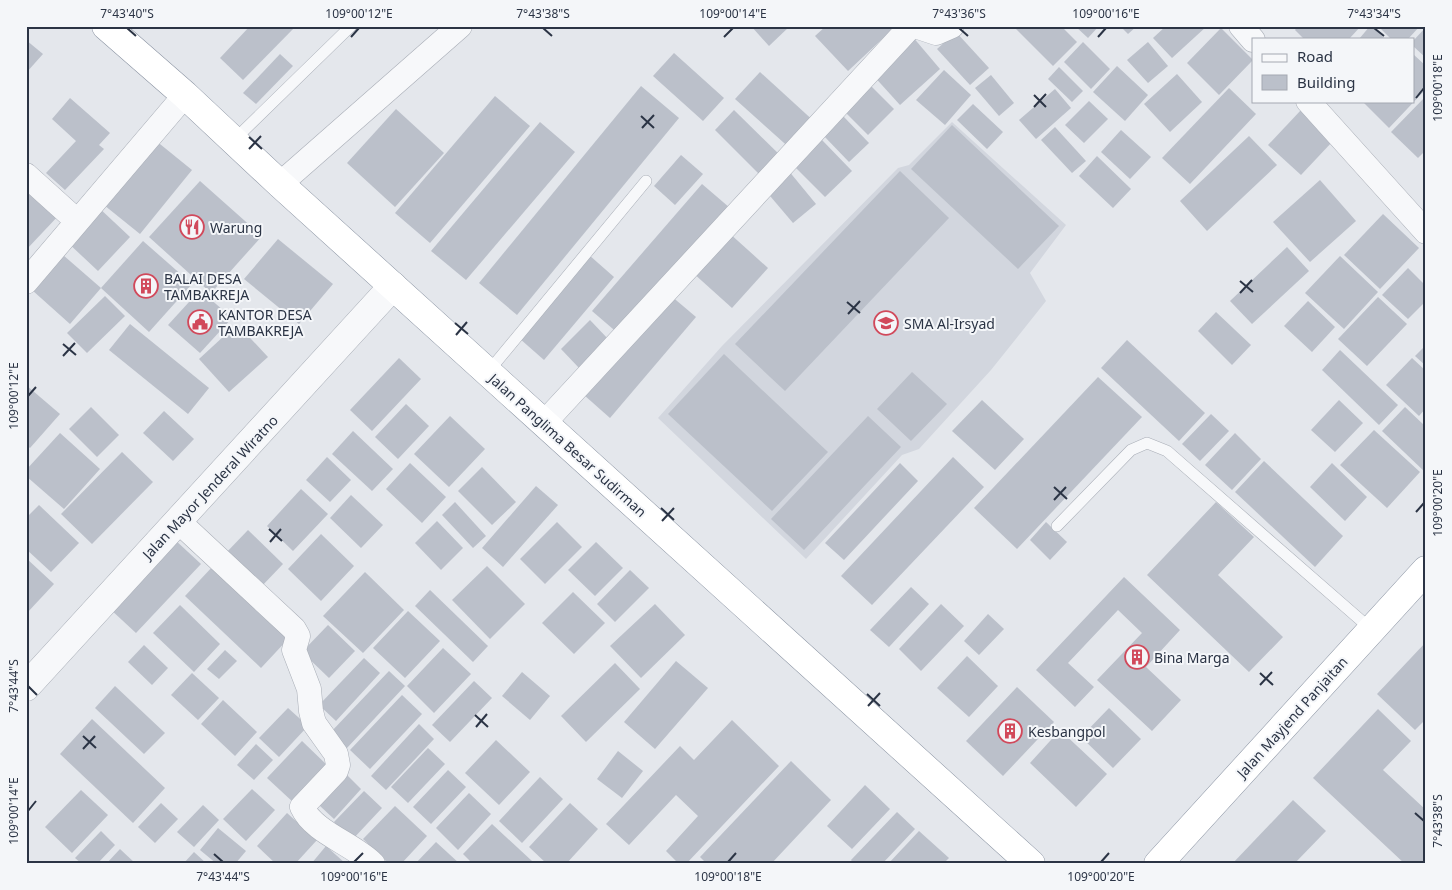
<svg xmlns="http://www.w3.org/2000/svg" width="1452" height="890" viewBox="0 0 1452 890" font-family="'Noto Sans',sans-serif">
<rect width="100%" height="100%" fill="#e4e7ec"/>
<polygon fill="#d2d6de" points="952,122 1066,225 1030,273 1046,301 991,370 919,449 902,455 806,559 658,418 722,346 898,168 909,165"/>
<g fill="#bbc0ca">
<polygon points="250,26 296,26 243,80 220,58"/>
<polygon points="751,26 790,26 769,46"/>
<polygon points="826,26 893,26 894,28 848,71 815,36"/>
<polygon points="1013,26 1061,26 1077,42 1053,66"/>
<polygon points="1075,26 1099,26 1088,38"/>
<polygon points="1120,26 1137,26 1128,34"/>
<polygon points="1166,26 1207,26 1172,58 1153,38"/>
<polygon points="1298,26 1361,26 1349,39 1304,39 1295,30"/>
<polygon points="1370,26 1372,26 1385,39 1359,39"/>
<polygon points="1378,26 1420,26 1408,39 1391,39"/>
<polygon points="1426,27 1426,58 1413,46 1413,41"/>
<polygon points="1221,28 1253,60 1219,95 1187,63"/>
<polygon points="956,32 989,68 970,85 937,49"/>
<polygon points="912,36 940,69 900,105 871,73"/>
<polygon points="26,40 43,54 26,73"/>
<polygon points="1083,42 1110,69 1091,89 1064,62"/>
<polygon points="1148,42 1168,66 1148,83 1127,60"/>
<polygon points="674,53 724,98 703,121 653,76"/>
<polygon points="280,54 293,66 256,104 243,93"/>
<polygon points="1413,54 1426,66 1426,89 1389,128 1362,101 1413,101"/>
<polygon points="1117,66 1148,95 1125,121 1093,92"/>
<polygon points="1059,67 1083,91 1072,102 1048,79"/>
<polygon points="944,70 971,95 945,125 916,100"/>
<polygon points="760,72 817,124 793,151 735,99"/>
<polygon points="1177,74 1202,102 1170,132 1144,104"/>
<polygon points="991,75 1014,103 999,116 975,88"/>
<polygon points="866,81 894,109 868,135 840,107"/>
<polygon points="641,86 679,118 517,315 479,283"/>
<polygon points="1229,88 1256,114 1190,184 1162,158"/>
<polygon points="1055,89 1071,108 1036,139 1019,120"/>
<polygon points="495,96 530,126 430,243 395,213"/>
<polygon points="1426,96 1426,150 1418,158 1391,132"/>
<polygon points="70,98 110,133 99,145 104,149 65,190 46,173 76,141 52,119"/>
<polygon points="1089,101 1108,119 1084,143 1065,125"/>
<polygon points="973,104 1003,132 987,149 957,120"/>
<polygon points="396,109 444,153 395,207 347,163"/>
<polygon points="734,110 785,160 765,180 715,130"/>
<polygon points="1301,110 1333,141 1301,175 1268,145"/>
<polygon points="843,116 869,143 849,162 823,135"/>
<polygon points="540,122 575,152 466,280 431,251"/>
<polygon points="952,125 1059,226 1018,269 911,169"/>
<polygon points="1055,127 1086,161 1072,173 1041,140"/>
<polygon points="1121,130 1151,157 1130,179 1101,152"/>
<polygon points="1249,136 1277,165 1207,231 1180,201"/>
<polygon points="821,139 852,171 825,197 794,166"/>
<polygon points="155,140 192,170 140,234 104,205"/>
<polygon points="681,155 703,174 675,205 654,186"/>
<polygon points="1097,156 1131,189 1113,208 1079,176"/>
<polygon points="788,170 816,204 793,223 765,190"/>
<polygon points="900,171 949,218 785,391 735,344"/>
<polygon points="1320,180 1356,221 1310,262 1273,222"/>
<polygon points="200,181 262,236 211,293 149,237"/>
<polygon points="26,182 60,214 26,250"/>
<polygon points="702,184 730,208 620,335 592,311"/>
<polygon points="97,206 130,237 98,271 65,240"/>
<polygon points="1383,214 1419,248 1380,289 1344,255"/>
<polygon points="728,232 768,268 732,308 692,272"/>
<polygon points="278,239 333,284 299,324 244,279"/>
<polygon points="143,241 192,284 149,332 101,288"/>
<polygon points="1287,247 1309,271 1252,324 1230,301"/>
<polygon points="63,255 101,288 70,324 32,290"/>
<polygon points="589,255 614,277 544,360 519,338"/>
<polygon points="1340,256 1378,292 1344,329 1305,293"/>
<polygon points="1408,268 1426,286 1426,301 1408,319 1382,295"/>
<polygon points="200,290 232,318 200,353 168,325"/>
<polygon points="670,295 696,317 610,418 584,395"/>
<polygon points="105,296 125,316 87,353 67,333"/>
<polygon points="1378,297 1407,324 1367,366 1338,339"/>
<polygon points="1308,301 1335,327 1312,352 1284,326"/>
<polygon points="1216,312 1251,345 1232,365 1198,331"/>
<polygon points="590,320 609,340 580,369 561,349"/>
<polygon points="130,324 209,388 188,414 109,350"/>
<polygon points="237,324 268,357 229,392 199,359"/>
<polygon points="1127,340 1205,413 1179,441 1101,368"/>
<polygon points="1426,345 1426,366 1415,356"/>
<polygon points="1340,350 1398,405 1379,425 1322,370"/>
<polygon points="724,354 828,452 772,511 668,414"/>
<polygon points="399,358 421,379 372,431 350,410"/>
<polygon points="1412,358 1426,371 1426,408 1419,416 1386,385"/>
<polygon points="912,372 947,404 911,441 877,409"/>
<polygon points="1098,377 1142,417 1017,549 974,508"/>
<polygon points="26,385 60,414 30,448 26,445"/>
<polygon points="982,400 1024,439 995,470 952,431"/>
<polygon points="1339,400 1363,423 1335,452 1311,430"/>
<polygon points="406,404 429,426 398,459 375,437"/>
<polygon points="91,407 119,435 97,457 69,429"/>
<polygon points="1405,407 1426,427 1426,473 1382,431"/>
<polygon points="164,411 194,439 173,461 143,433"/>
<polygon points="1211,414 1229,431 1200,461 1182,444"/>
<polygon points="450,416 485,449 449,487 414,454"/>
<polygon points="868,416 901,447 804,550 771,519"/>
<polygon points="1374,430 1420,472 1387,508 1340,465"/>
<polygon points="353,431 393,469 372,491 332,454"/>
<polygon points="60,433 100,469 64,509 26,476 26,470"/>
<polygon points="1235,433 1261,459 1232,490 1205,465"/>
<polygon points="122,452 153,482 92,544 61,514"/>
<polygon points="327,457 351,480 330,502 306,480"/>
<polygon points="953,457 984,487 872,605 841,576"/>
<polygon points="1264,461 1343,536 1315,567 1235,492"/>
<polygon points="410,463 446,497 422,523 386,489"/>
<polygon points="900,463 918,481 844,560 825,543"/>
<polygon points="1332,463 1367,497 1345,521 1310,487"/>
<polygon points="482,467 516,502 492,525 458,491"/>
<polygon points="536,486 558,505 503,567 482,548"/>
<polygon points="301,489 328,514 293,551 267,526"/>
<polygon points="351,495 383,525 361,548 330,518"/>
<polygon points="455,502 486,536 473,548 442,515"/>
<polygon points="1216,502 1254,537 1218,575 1283,637 1249,672 1147,575"/>
<polygon points="39,505 79,543 51,572 26,549 26,518"/>
<polygon points="437,521 463,548 441,570 415,543"/>
<polygon points="557,522 582,547 545,584 520,559"/>
<polygon points="1046,522 1067,542 1050,560 1030,540"/>
<polygon points="248,530 283,564 260,588 224,555"/>
<polygon points="321,534 354,566 321,601 288,569"/>
<polygon points="174,539 201,564 136,633 109,608"/>
<polygon points="596,542 623,568 595,596 568,570"/>
<polygon points="26,558 54,584 26,614"/>
<polygon points="214,565 290,637 261,668 185,596"/>
<polygon points="487,566 525,604 490,639 452,600"/>
<polygon points="630,570 649,588 615,622 597,604"/>
<polygon points="365,572 404,610 363,653 323,616"/>
<polygon points="1124,577 1180,630 1146,667 1181,700 1152,731 1097,680 1142,633 1118,610 1068,663 1094,687 1075,707 1036,670"/>
<polygon points="911,587 929,604 889,647 870,630"/>
<polygon points="430,590 488,646 473,662 415,606"/>
<polygon points="573,592 605,623 574,654 542,623"/>
<polygon points="655,604 685,635 641,678 610,646"/>
<polygon points="941,604 964,626 921,671 899,649"/>
<polygon points="180,605 220,644 194,672 153,633"/>
<polygon points="408,611 440,641 405,678 373,648"/>
<polygon points="988,614 1004,629 979,655 964,641"/>
<polygon points="328,625 355,651 329,678 302,652"/>
<polygon points="1426,642 1426,719 1415,730 1377,694"/>
<polygon points="144,645 168,668 152,685 128,662"/>
<polygon points="443,648 471,674 434,713 407,686"/>
<polygon points="225,650 237,661 219,679 207,669"/>
<polygon points="967,656 998,686 969,717 937,688"/>
<polygon points="364,658 380,673 336,721 319,705"/>
<polygon points="676,661 708,688 655,749 624,722"/>
<polygon points="615,663 640,689 586,742 561,716"/>
<polygon points="389,671 405,686 346,749 330,733"/>
<polygon points="522,672 550,696 530,720 502,696"/>
<polygon points="192,673 219,698 198,720 171,695"/>
<polygon points="474,681 492,698 450,742 432,725"/>
<polygon points="115,686 165,733 144,754 95,708"/>
<polygon points="1017,687 1054,722 1003,776 966,741"/>
<polygon points="402,695 422,714 370,769 350,750"/>
<polygon points="223,700 257,732 235,756 201,724"/>
<polygon points="288,708 308,726 279,757 259,738"/>
<polygon points="1109,708 1141,739 1113,768 1081,737"/>
<polygon points="1378,709 1411,741 1383,770 1426,810 1426,864 1405,864 1313,778"/>
<polygon points="92,719 165,788 133,823 60,754"/>
<polygon points="732,720 779,766 686,864 679,864 666,851 698,816 676,795 629,845 606,824 680,746 694,760"/>
<polygon points="419,724 434,739 386,790 371,776"/>
<polygon points="1060,730 1107,774 1076,807 1030,763"/>
<polygon points="496,740 530,772 499,805 465,773"/>
<polygon points="302,741 329,767 294,803 267,778"/>
<polygon points="256,744 273,760 254,780 237,765"/>
<polygon points="428,748 445,764 408,803 391,787"/>
<polygon points="618,751 643,771 622,798 597,779"/>
<polygon points="791,761 831,800 771,864 707,864 700,857"/>
<polygon points="448,770 466,787 431,824 413,807"/>
<polygon points="347,775 361,789 334,819 319,805"/>
<polygon points="540,777 563,799 522,843 499,821"/>
<polygon points="865,785 890,809 852,849 827,826"/>
<polygon points="252,789 275,810 246,841 223,819"/>
<polygon points="81,790 108,815 72,853 45,827"/>
<polygon points="364,791 382,808 352,840 334,822"/>
<polygon points="469,793 491,814 458,850 436,828"/>
<polygon points="1293,800 1326,831 1294,864 1232,864"/>
<polygon points="161,803 178,819 155,843 138,827"/>
<polygon points="570,803 598,829 566,864 547,864 529,847"/>
<polygon points="203,805 219,820 194,847 177,832"/>
<polygon points="395,806 427,836 401,864 389,864 363,839"/>
<polygon points="897,812 915,829 882,864 854,864 851,860"/>
<polygon points="287,813 317,840 295,864 276,864 257,846"/>
<polygon points="492,824 532,861 530,864 473,864 463,854"/>
<polygon points="218,828 246,851 235,864 217,864 200,850"/>
<polygon points="101,831 115,845 97,864 82,864 75,858"/>
<polygon points="919,831 949,858 943,864 888,864"/>
<polygon points="436,842 460,864 415,864"/>
<polygon points="326,846 346,864 311,864"/>
<polygon points="120,849 136,864 106,864"/>
<polygon points="194,852 207,864 183,864"/>
</g>
<g fill="none" stroke-linecap="round" stroke-linejoin="round">
<g stroke="#a9aeb7" stroke-width="12">
<g id="service">
<polyline points="233,141 351,26"/>
<polyline points="488,372 646,181"/>
<polyline points="1057,526 1131,450 1147,443 1167,451 1372,630"/>
</g>
</g>
<g stroke="#a9aeb7" stroke-width="25">
<g id="minor">
<polyline points="915,26 936,33 952,26"/>
<polyline points="1241,26 1253,40"/>
<polyline points="1308,101 1426,232"/>
<polyline points="26,175 77,221"/>
<polyline points="280,184 460,26"/>
<polyline points="26,282 185,95"/>
<polyline points="544,423 911,26"/>
<path d="M178,521L294,629L298,636L294,650L309,689L311,711L314,723L336,754L338,765L336,771L302,807C314,833 354,844 373,864"/>
</g>
</g>
<g stroke="#a9aeb7" stroke-width="29">
<polyline id="tertiary" points="26,687 393,286"/>
</g>
<g stroke="#8b94a3" stroke-width="29">
<g id="trunk">
<polyline points="106,26 185,95 280,184 1031,864"/>
<polyline points="1158,864 1426,570"/>
</g>
</g>
<use href="#service" stroke="#f7f8fa" stroke-width="11"/>
<use href="#minor" stroke="#f7f8fa" stroke-width="24"/>
<use href="#tertiary" stroke="#f7f8fa" stroke-width="28"/>
<use href="#trunk" stroke="#fff" stroke-width="28"/>
</g>
<path fill="none" stroke="#2b3445" stroke-width="2" d="M127,28L136,36M543,28L552,36M959,28L968,36M1374,28L1384,36M351,37L359,28M724,37L733,28M1098,37L1106,28M1034,95L1046,107M1416,98L1424,88M1034,107L1046,94M641,116L654,128M642,128L654,115M249,137L262,149M249,149L261,136M1240,281L1253,292M1240,293L1252,280M847,302L860,313M848,314L860,301M455,323L468,334M456,335L467,322M63,344L76,355M63,356L75,343M28,396L36,387M1054,487L1067,499M1054,500L1066,487M661,508L674,520M1416,512L1424,503M662,521L674,508M269,529L282,541M270,542L281,529M1260,673L1273,685M1260,685L1272,672M28,686L37,695M867,694L880,706M868,706L880,693M475,715L488,727M476,727L487,714M83,736L96,748M83,749L95,736M28,811L36,801M1415,813L1424,821M214,854L223,862M354,862L363,853M728,862L736,853M1101,862L1109,853"/>
<defs>
<g id="restaurant-ring" transform="scale(1.25)"><circle r="9.5" fill="#f4f6f9" stroke="#d1495b" stroke-width="1.5"/><path d="M-5-6h1v4h1v-4h1v4h1v-4h1v5L-1.5 .5V6h-2V.5L-5-1ZM5-6V6H3V1.5H1.5Q1.5-4 5-6Z" fill="#d1495b"/></g>
<g id="building-ring" transform="scale(1.25)"><circle r="9.5" fill="#f4f6f9" stroke="#d1495b" stroke-width="1.5"/><path d="M-4-6H4V6H1V3H-1V6H-4ZM-2.5-4.3h1.7v1.8h-1.7ZM.8-4.3h1.7v1.8H.8ZM-2.5-1h1.7V.8h-1.7ZM.8-1h1.7V.8H.8Z" fill="#d1495b"/></g>
<g id="civic-ring" transform="scale(1.25)"><circle r="9.5" fill="#f4f6f9" stroke="#d1495b" stroke-width="1.5"/><path d="M-.6-6.5H3V-4.5H.6V-3L4-1V1h2V6H-6V1h2V-1L-.6-3ZM-1.2 2.5V6h2.4V2.5Z" fill="#d1495b"/></g>
<g id="school-ring" transform="scale(1.25)"><circle r="9.5" fill="#f4f6f9" stroke="#d1495b" stroke-width="1.5"/><path d="M0-5L7-2L0 1L-7-2ZM-4 1L0 2.5L4 1V4Q0 6-4 4Z" fill="#d1495b"/></g>
</defs>
<g fill-rule="evenodd">
<use href="#restaurant-ring" x="192" y="227"/>
<use href="#building-ring" x="146" y="286"/>
<use href="#civic-ring" x="200" y="322"/>
<use href="#school-ring" x="886" y="323"/>
<use href="#building-ring" x="1137" y="657"/>
<use href="#building-ring" x="1010" y="731"/>
</g>
<g text-anchor="middle" dominant-baseline="central" stroke-width="4" stroke-linejoin="round" paint-order="stroke">
<g font-size="14" fill="#2b3445" stroke="#f4f6f9" text-anchor="start">
<text x="210" y="227">Warung</text>
<text x="164" y="278">BALAI DESA<tspan x="164" dy="16">TAMBAKREJA</tspan></text>
<text x="218" y="314">KANTOR DESA<tspan x="218" dy="16">TAMBAKREJA</tspan></text>
<text x="904" y="323">SMA Al-Irsyad</text>
<text x="1154" y="657">Bina Marga</text>
<text x="1028" y="731">Kesbangpol</text>
</g>
<g font-size="14" fill="#2b3445" stroke="#f4f6f9">
<text transform="translate(568 445) rotate(42)">Jalan Panglima Besar Sudirman</text>
<text transform="translate(210 487) rotate(-47)">Jalan Mayor Jenderal Wiratno</text>
<text transform="translate(1292 717) rotate(-48)">Jalan Mayjend Panjaitan</text>
</g>
</g>
<rect width="1452" height="890" fill="none" stroke="#f4f6f9" stroke-width="55"/>
<rect x="1252" y="38" width="162" height="65" fill="#f4f6f9" stroke="#a4a8b1"/>
<rect x="1262" y="54" width="25" height="8" fill="#f7f8fa" stroke="#a4a8b1"/>
<text x="1297" y="62" font-size="15" fill="#2b3445">Road</text>
<rect x="1262" y="75" width="25" height="15" fill="#bbc0ca" stroke="#a4a8b1"/>
<text x="1297" y="88" font-size="15" fill="#2b3445">Building</text>
<rect x="28" y="28" width="1396" height="834" fill="none" stroke="#2b3445" stroke-width="2"/>
<g font-size="12" text-anchor="middle" fill="#2b3445">
<text x="127" y="18">7°43'40"S</text>
<text x="359" y="18">109°00'12"E</text>
<text x="543" y="18">7°43'38"S</text>
<text x="733" y="18">109°00'14"E</text>
<text x="959" y="18">7°43'36"S</text>
<text x="1106" y="18">109°00'16"E</text>
<text x="1374" y="18">7°43'34"S</text>
<text transform="translate(1438 88) rotate(-90)" y="4">109°00'18"E</text>
<text transform="translate(14 396) rotate(-90)" y="4">109°00'12"E</text>
<text transform="translate(1438 503) rotate(-90)" y="4">109°00'20"E</text>
<text transform="translate(14 686) rotate(-90)" y="4">7°43'44"S</text>
<text transform="translate(14 811) rotate(-90)" y="4">109°00'14"E</text>
<text transform="translate(1438 821) rotate(-90)" y="4">7°43'38"S</text>
<text x="223" y="881">7°43'44"S</text>
<text x="354" y="881">109°00'16"E</text>
<text x="728" y="881">109°00'18"E</text>
<text x="1101" y="881">109°00'20"E</text>
</g>
</svg>
